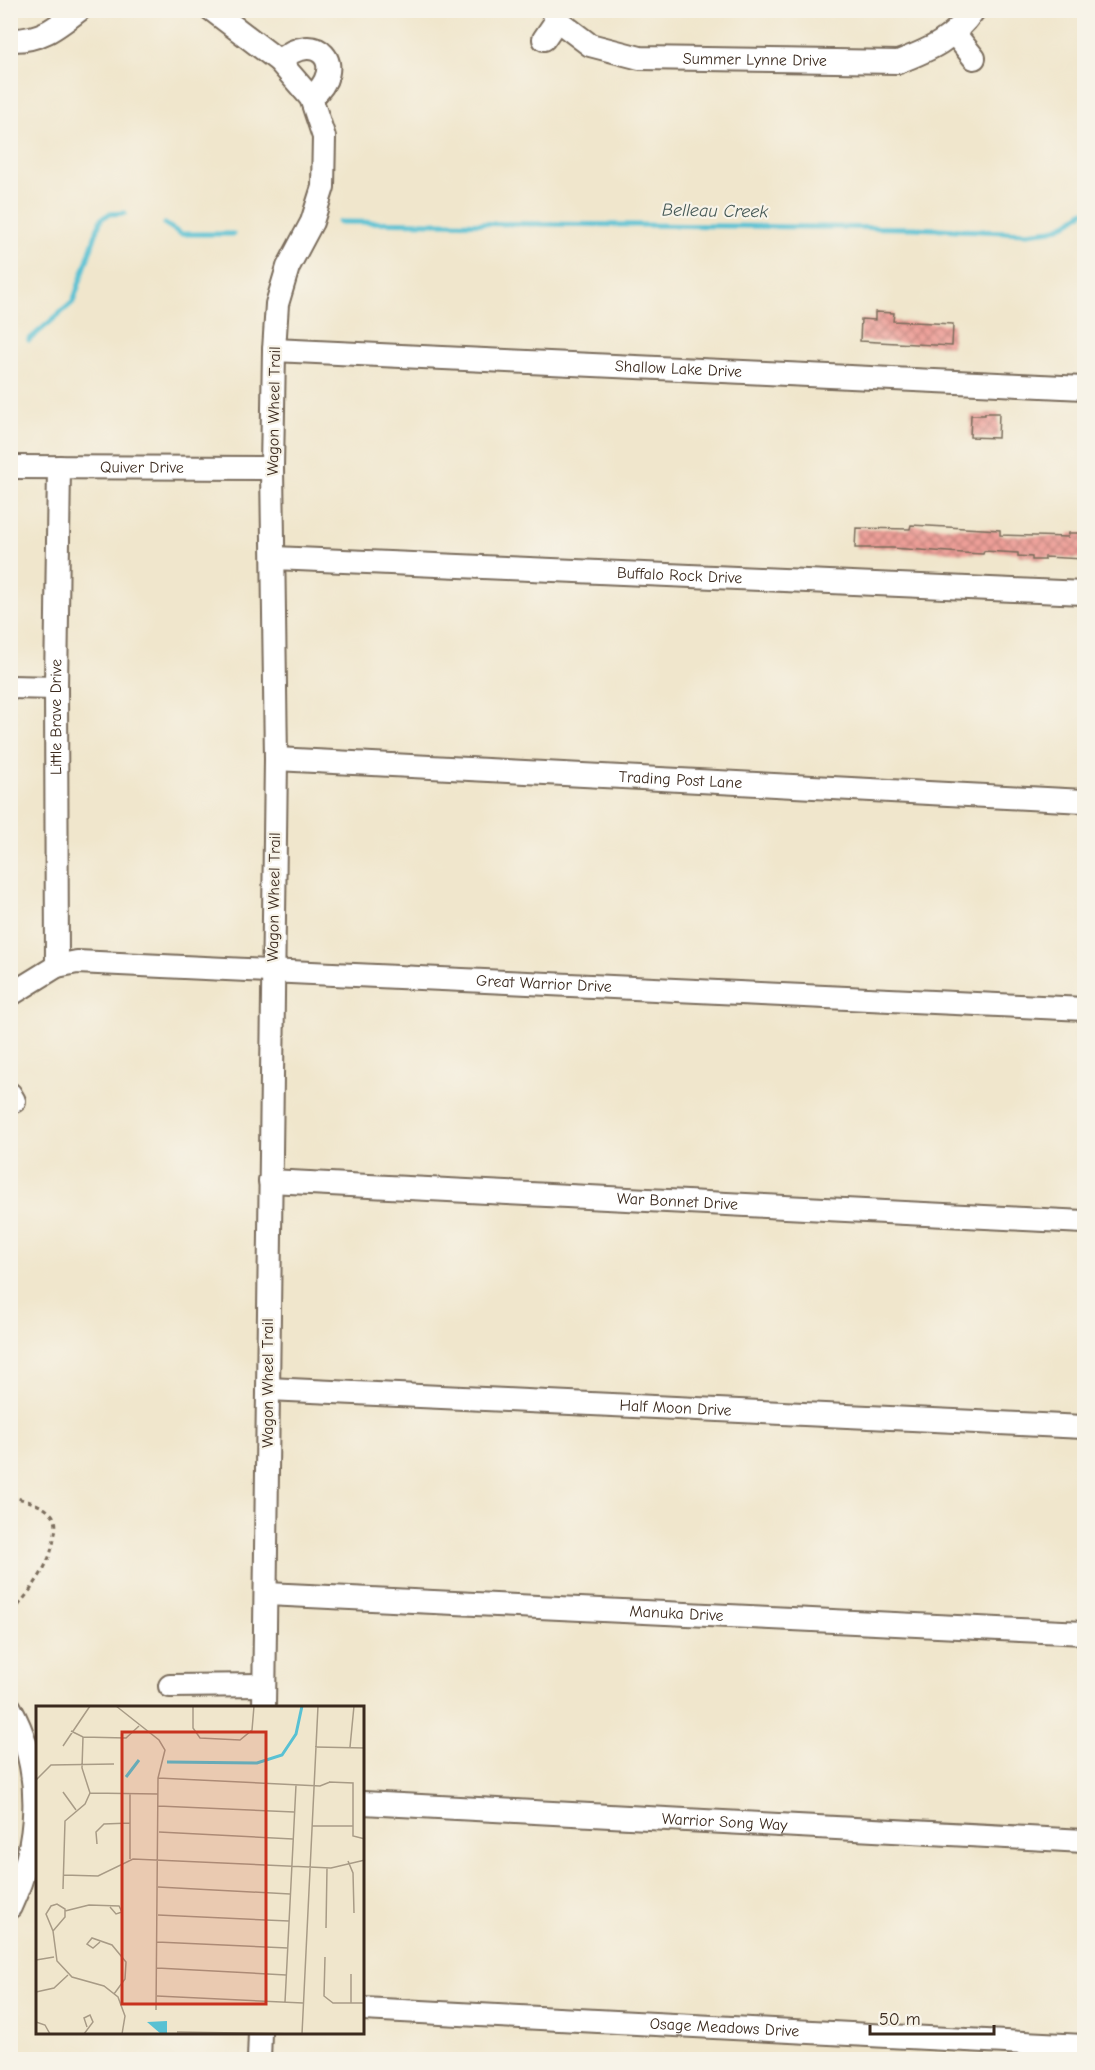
<svg xmlns="http://www.w3.org/2000/svg" width="1095" height="2070" viewBox="0 0 1095 2070" font-family="'Comic Neue',sans-serif">
<defs>
<pattern id="building-cross-hatch" width="8" height="8" patternUnits="userSpaceOnUse" patternTransform="scale(1.5)"><rect width="8" height="8" fill="#ed9f98"/><path d="M0 0l8 8M0 8l8-8" fill="none" stroke="#c1827b"/></pattern>
</defs>
<rect width="100%" height="100%" fill="#f7f3e8"/>
<filter id="ink" filterUnits="userSpaceOnUse"><feTurbulence type="fractalNoise" baseFrequency=".0167" numOctaves="2"/><feDisplacementMap in="SourceGraphic" scale="12" xChannelSelector="R" yChannelSelector="G"/><feConvolveMatrix kernelMatrix="1 2 1 2 8 2 1 2 1" color-interpolation-filters="sRGB"/></filter>
<filter id="wash" filterUnits="userSpaceOnUse"><feTurbulence type="fractalNoise" baseFrequency=".008" numOctaves="4" result="noise"/><feDisplacementMap in="SourceGraphic" scale="24" xChannelSelector="R" yChannelSelector="G"/><feGaussianBlur stdDeviation="1.35" result="paint"/><feColorMatrix in="noise" values="0 0 0 0 0 0 0 0 0 0 0 0 0 0 0 0 0 1.4 0 .05"/><feComposite in="paint" operator="in"/></filter>
<g filter="url(#wash)">
<rect width="100%" height="100%" fill="#f0e6cc"/>
<g fill="none" stroke-linecap="round" stroke-linejoin="round">
<g stroke="#58c1d3" stroke-width="5">
<polyline points="339,222 914,228 1027,233 1052,230 1068,223 1084,211"/>
<polyline points="165,224 181,234 233,234"/>
<polyline points="29,340 73,302 101,219 109,214 125,213"/>
</g>
</g>
<g id="blocks">
<g fill="url(#building-cross-hatch)">
<polygon points="875,312 894,313 893,321 953,324 952,346 860,341 861,319 875,320"/>
<polygon points="985,413 999,413 998,438 970,437 971,415 985,415"/>
<polygon points="911,525 1000,530 1000,535 1068,537 1069,533 1084,533 1084,559 1045,557 1045,560 1032,560 1032,557 1018,556 1018,553 984,551 983,554 963,553 892,548 855,548 856,528 910,529"/>
</g>
</g>
</g>
<g filter="url(#ink)">
<use href="#blocks" fill-opacity="0" stroke="#7a6c5b" stroke-width="1.5"/>
<g fill="none" stroke-linecap="round" stroke-linejoin="round">
<g stroke="#7a6c5b" stroke-width="26">
<g id="minor">
<polyline points="212,10 279,61 311,98 324,137 323,187 312,222 288,267 277,304 274,350 272,468 276,759 264,1707"/>
<path id="s1" d="M552,10L557,20L590,45L640,58L898,62C932,49 952,40 974,10"/>
<polyline points="954,33 974,58"/>
<polyline points="544,39 557,20"/>
<path d="M10,40C40,41 56,28 79,10"/>
<path d="M279,61C316,28 350,65 311,98"/>
<path id="s2" d="M274,350L1084,388"/>
<path id="s3" d="M10,467L272,468"/>
<path id="s4" d="M274,558L1084,593"/>
<polyline points="10,687 56,688"/>
<path id="s5" d="M276,759L1084,801"/>
<path id="s6" d="M57,966L56,688L59,467"/>
<path id="s7" d="M10,995L57,966L77,962L1084,1009"/>
<polyline points="10,1094 14,1101"/>
<path id="s8" d="M270,1181L1084,1222"/>
<path id="s9" d="M268,1389L1084,1427"/>
<path id="s10" d="M267,1594L1084,1633"/>
<polyline points="170,1686 264,1685"/>
<path d="M10,1708C45,1771 40,1843 10,1907"/>
<path id="s11" d="M363,1803L1084,1841"/>
<path id="s12" d="M363,2009L1084,2046"/>
<polyline points="259,2060 260,2032"/>
</g>
</g>
<path stroke="#7a6c5b" stroke-width="3" stroke-dasharray="4.5 4.5" stroke-linecap="butt" d="M10,1496C24,1500 49,1505 55,1520C57,1526 55,1533 54,1539C49,1569 29,1592 10,1616"/>
<use href="#minor" stroke="#fff" stroke-width="22"/>
</g>
</g>
<g text-anchor="middle" dominant-baseline="central" stroke-width="4.5" stroke-linejoin="round" paint-order="stroke">
<g font-size="16" fill="#3b2a1e" stroke="#f7f3e8">
<text stroke="none"><textPath href="#s1" startOffset="219">Summer Lynne Drive</textPath></text>
<text stroke="none"><textPath href="#s2" startOffset="405">Shallow Lake Drive</textPath></text>
<text transform="translate(274 411) rotate(-89)">Wagon Wheel Trail</text>
<text stroke="none"><textPath href="#s3" startOffset="132">Quiver Drive</textPath></text>
<text stroke="none"><textPath href="#s4" startOffset="406">Buffalo Rock Drive</textPath></text>
<text stroke="none"><textPath href="#s6" startOffset="249">Little Brave Drive</textPath></text>
<text stroke="none"><textPath href="#s5" startOffset="405">Trading Post Lane</textPath></text>
<text transform="translate(274 897) rotate(-89)">Wagon Wheel Trail</text>
<text stroke="none"><textPath href="#s7" startOffset="543">Great Warrior Drive</textPath></text>
<text stroke="none"><textPath href="#s8" startOffset="408">War Bonnet Drive</textPath></text>
<text transform="translate(268 1383) rotate(-90)">Wagon Wheel Trail</text>
<text stroke="none"><textPath href="#s9" startOffset="408">Half Moon Drive</textPath></text>
<text stroke="none"><textPath href="#s10" startOffset="410">Manuka Drive</textPath></text>
<text stroke="none"><textPath href="#s11" startOffset="362">Warrior Song Way</textPath></text>
<text stroke="none"><textPath href="#s12" startOffset="362">Osage Meadows Drive</textPath></text>
</g>
<g font-size="18" font-style="italic" fill="#445754" stroke="#f7f3e8">
<text transform="translate(715 211) rotate(1)">Belleau Creek</text>
</g>
</g>
<g transform="translate(36 1706)">
<rect width="328" height="328" fill="#f0e6cc"/>
<path d="M131,315V328H125L111,316Z" fill="#58c1d3"/>
<path fill="none" stroke="#58c1d3" stroke-width="3" d="M131,56L221,57L246,49L260,28L266,0M90,71L103,54"/>
<path fill="none" stroke="#a89b86" stroke-width="1.5" d="M80,0L123,34L129,44L122,72L120,304M157,0V22L164,32L204,34L216,24L218,0M35,25L47,31L90,32L103,20M27,40L54,0M279,41L329,42M314,41L318,0M122,72L284,80L294,76M0,74L15,59L78,58M293,76L317,77V130L329,133M27,86L40,104M54,87L122,88M122,100L258,106M276,120H317M123,126L257,133M61,138L60,126L68,118L94,117M94,153V88M312,155L317,167L318,207M27,169L62,170L97,153L295,162L329,154M122,181L254,188M27,183L29,115L49,98L54,87L46,62L47,31M29,205L53,199L83,200L86,206L80,208L74,201M122,209L253,215M290,222L291,162M17,225L29,211V203L21,198L15,200L10,208L17,225L21,255L36,271L68,280L82,291L89,310L86,328M64,236L57,242L51,238L56,232L76,239L90,256L89,273L78,288M121,236L252,242M289,251L288,290L297,297H329M0,254L18,251M121,262L250,269M0,286L18,282L32,269M121,290L267,297M249,296L260,79M315,297V268M0,316L9,319L14,328M141,326L266,328M48,328L57,316L54,309L48,312L51,321M266,328L282,0"/>
<path fill="#c8321e" fill-opacity="0.15" stroke="#c8321e" stroke-width="3" d="M86,26H230V298H86Z"/>
<rect width="328" height="328" fill="none" stroke="#3b2a1e" stroke-width="3"/>
</g>
<rect width="1095" height="2070" fill="none" stroke="#f7f3e8" stroke-width="36"/>
<path d="M870 2025v9h124v-9" fill="none" stroke="#3b2a1e" stroke-width="3"/>
<text x="879" y="2025" font-size="18" fill="#3b2a1e" stroke="#f7f3e8" stroke-width="4.5" paint-order="stroke">50 m</text>
</svg>
